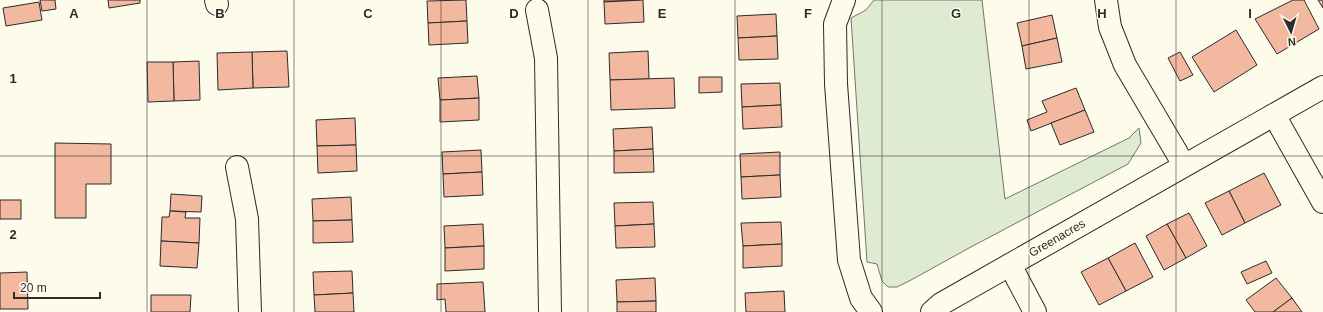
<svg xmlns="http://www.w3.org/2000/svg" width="1323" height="312" viewBox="0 0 1323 312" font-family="Arial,sans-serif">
<rect width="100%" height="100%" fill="#fdfbea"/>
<polygon fill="#deebd1" stroke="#74746e" points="874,0 982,0 1005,199 1129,138 1139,128 1141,143 1128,164 969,248 911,280 897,287 888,287 882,281 877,264 867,262 851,18 866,10"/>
<g fill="#f2b8a0" stroke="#2b2b2b">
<polygon points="40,0 55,0 56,9 42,11"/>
<polygon points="108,0 140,0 140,3 109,8"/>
<polygon points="466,0 467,21 428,23 427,1"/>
<polygon points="604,0 640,0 604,2"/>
<polygon points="643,0 644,22 605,24 604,2"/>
<polygon points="1293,0 1304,0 1319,29 1277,54 1255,19"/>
<polygon points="1318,0 1323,0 1323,8"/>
<polygon points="39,2 42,20 6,26 3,8"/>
<polygon points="776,14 777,36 738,38 737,16"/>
<polygon points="1052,15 1057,38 1022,46 1017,23"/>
<polygon points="467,21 468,43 429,45 428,23"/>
<polygon points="1236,30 1257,65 1214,92 1192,57"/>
<polygon points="777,36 778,59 739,60 738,38"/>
<polygon points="1057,38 1062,62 1026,69 1022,46"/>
<polygon points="287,51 289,87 253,88 252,52"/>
<polygon points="648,51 649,79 610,80 609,53"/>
<polygon points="252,52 253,88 218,90 217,53"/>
<polygon points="1180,52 1193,75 1180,81 1168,58"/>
<polygon points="199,61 200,100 174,101 173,62"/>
<polygon points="147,62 173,62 174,101 148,102"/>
<polygon points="477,76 479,98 440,100 438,78"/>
<polygon points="699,77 722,77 722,92 699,93"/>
<polygon points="674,78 675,108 611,110 610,80"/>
<polygon points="780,83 781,105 742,107 741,84"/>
<polygon points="1076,88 1085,110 1031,131 1027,120 1047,112 1042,101"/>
<polygon points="479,98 479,120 440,122 440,100"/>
<polygon points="781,105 782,127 743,129 742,107"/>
<polygon points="1085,110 1094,132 1060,145 1051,123"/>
<polygon points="355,118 356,145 317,146 316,120"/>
<polygon points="652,127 653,149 614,151 613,129"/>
<polygon points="55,143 111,144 111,184 86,184 86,218 55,218"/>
<polygon points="356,145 357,171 318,173 317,146"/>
<polygon points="653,149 654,172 614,173 614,151"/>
<polygon points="481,150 482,172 443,174 442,152"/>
<polygon points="780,152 780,175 741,177 740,154"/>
<polygon points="482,172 483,195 444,197 443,174"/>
<polygon points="1264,173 1281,205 1245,223 1229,191"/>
<polygon points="780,175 781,197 742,199 741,177"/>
<polygon points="1229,191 1245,223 1222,235 1205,203"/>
<polygon points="171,194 202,196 201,212 170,211"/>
<polygon points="351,197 352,220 313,221 312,199"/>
<rect x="0" y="200" width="21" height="19"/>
<polygon points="653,202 654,224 615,226 614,203"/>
<polygon points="170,211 186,212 185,218 200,218 199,243 161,241 162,217 169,217"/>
<polygon points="1189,213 1207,246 1186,258 1167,224"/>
<polygon points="352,220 353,242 313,243 313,221"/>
<polygon points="781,222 782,244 743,246 741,223"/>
<polygon points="483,224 484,246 445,248 444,226"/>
<polygon points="654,224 655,247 616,248 615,226"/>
<polygon points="1167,224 1186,258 1164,270 1146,236"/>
<polygon points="161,241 199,243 197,268 160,266"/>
<polygon points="1135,243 1153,277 1126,291 1108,258"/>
<polygon points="782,244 782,266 743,268 743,246"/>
<polygon points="484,246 484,269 445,271 445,248"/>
<polygon points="1108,258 1126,291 1099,305 1081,272"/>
<polygon points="1266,261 1272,273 1247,284 1241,272"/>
<polygon points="352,271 353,293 314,295 313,272"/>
<polygon points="27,272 28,309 0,309 0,273"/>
<polygon points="655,278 656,301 617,302 616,280"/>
<polygon points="1276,278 1292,298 1273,312 1255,312 1246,300"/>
<polygon points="483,282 485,312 446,312 445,299 437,300 437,284"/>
<polygon points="784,291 785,312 746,312 745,293"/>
<polygon points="353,293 354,312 315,312 314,295"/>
<polygon points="151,295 191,295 190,312 151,312"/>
<polygon points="1292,298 1302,312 1273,312"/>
<polygon points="656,301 656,312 617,312 617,302"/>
</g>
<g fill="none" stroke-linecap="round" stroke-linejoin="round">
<g stroke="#2b2b2b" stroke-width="24">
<g id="minor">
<polyline points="216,0 217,4"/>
<polyline points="844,0 835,24 836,84 849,260 861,298 871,312"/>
<polyline points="1106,0 1110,27 1125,65 1184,165"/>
<polyline points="537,10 546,58 550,312"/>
<polyline points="1274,115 1323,202"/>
<polyline points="237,167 247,219 250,312"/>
<polyline points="1010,265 1035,312"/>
<polyline points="932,312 941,304 1323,87"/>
</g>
</g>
<use href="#minor" stroke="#fdfbea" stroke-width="22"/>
</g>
<path fill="none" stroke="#2b2b2b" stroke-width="1" stroke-opacity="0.55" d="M147,0V312M294,0V312M441,0V312M588,0V312M735,0V312M882,0V312M1029,0V312M1176,0V312M0,156H1323"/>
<g text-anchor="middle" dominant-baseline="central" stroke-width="3" stroke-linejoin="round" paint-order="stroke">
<g font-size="12" fill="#2b2b2b" stroke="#fdfbea">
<text transform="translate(1057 238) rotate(-30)">Greenacres</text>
</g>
</g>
<g font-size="13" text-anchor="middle" font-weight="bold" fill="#2b2b2b" stroke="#fdfbea" stroke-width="3" stroke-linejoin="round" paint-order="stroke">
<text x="74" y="18">A</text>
<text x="220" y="18">B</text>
<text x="368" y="18">C</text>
<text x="514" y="18">D</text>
<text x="662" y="18">E</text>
<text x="808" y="18">F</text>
<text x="956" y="18">G</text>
<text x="1102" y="18">H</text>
<text x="1250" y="18">I</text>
<text x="13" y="83">1</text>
<text x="13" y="239">2</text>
</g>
<g transform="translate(1291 32) rotate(175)" stroke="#fdfbea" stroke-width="3" paint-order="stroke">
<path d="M0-3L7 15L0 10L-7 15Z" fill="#2b2b2b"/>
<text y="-6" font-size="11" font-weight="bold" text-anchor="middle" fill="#2b2b2b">N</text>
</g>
<path d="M14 292v6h86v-6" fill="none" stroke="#2b2b2b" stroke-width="2"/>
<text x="20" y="292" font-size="12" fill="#2b2b2b" stroke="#fdfbea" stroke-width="3" paint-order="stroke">20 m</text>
</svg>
